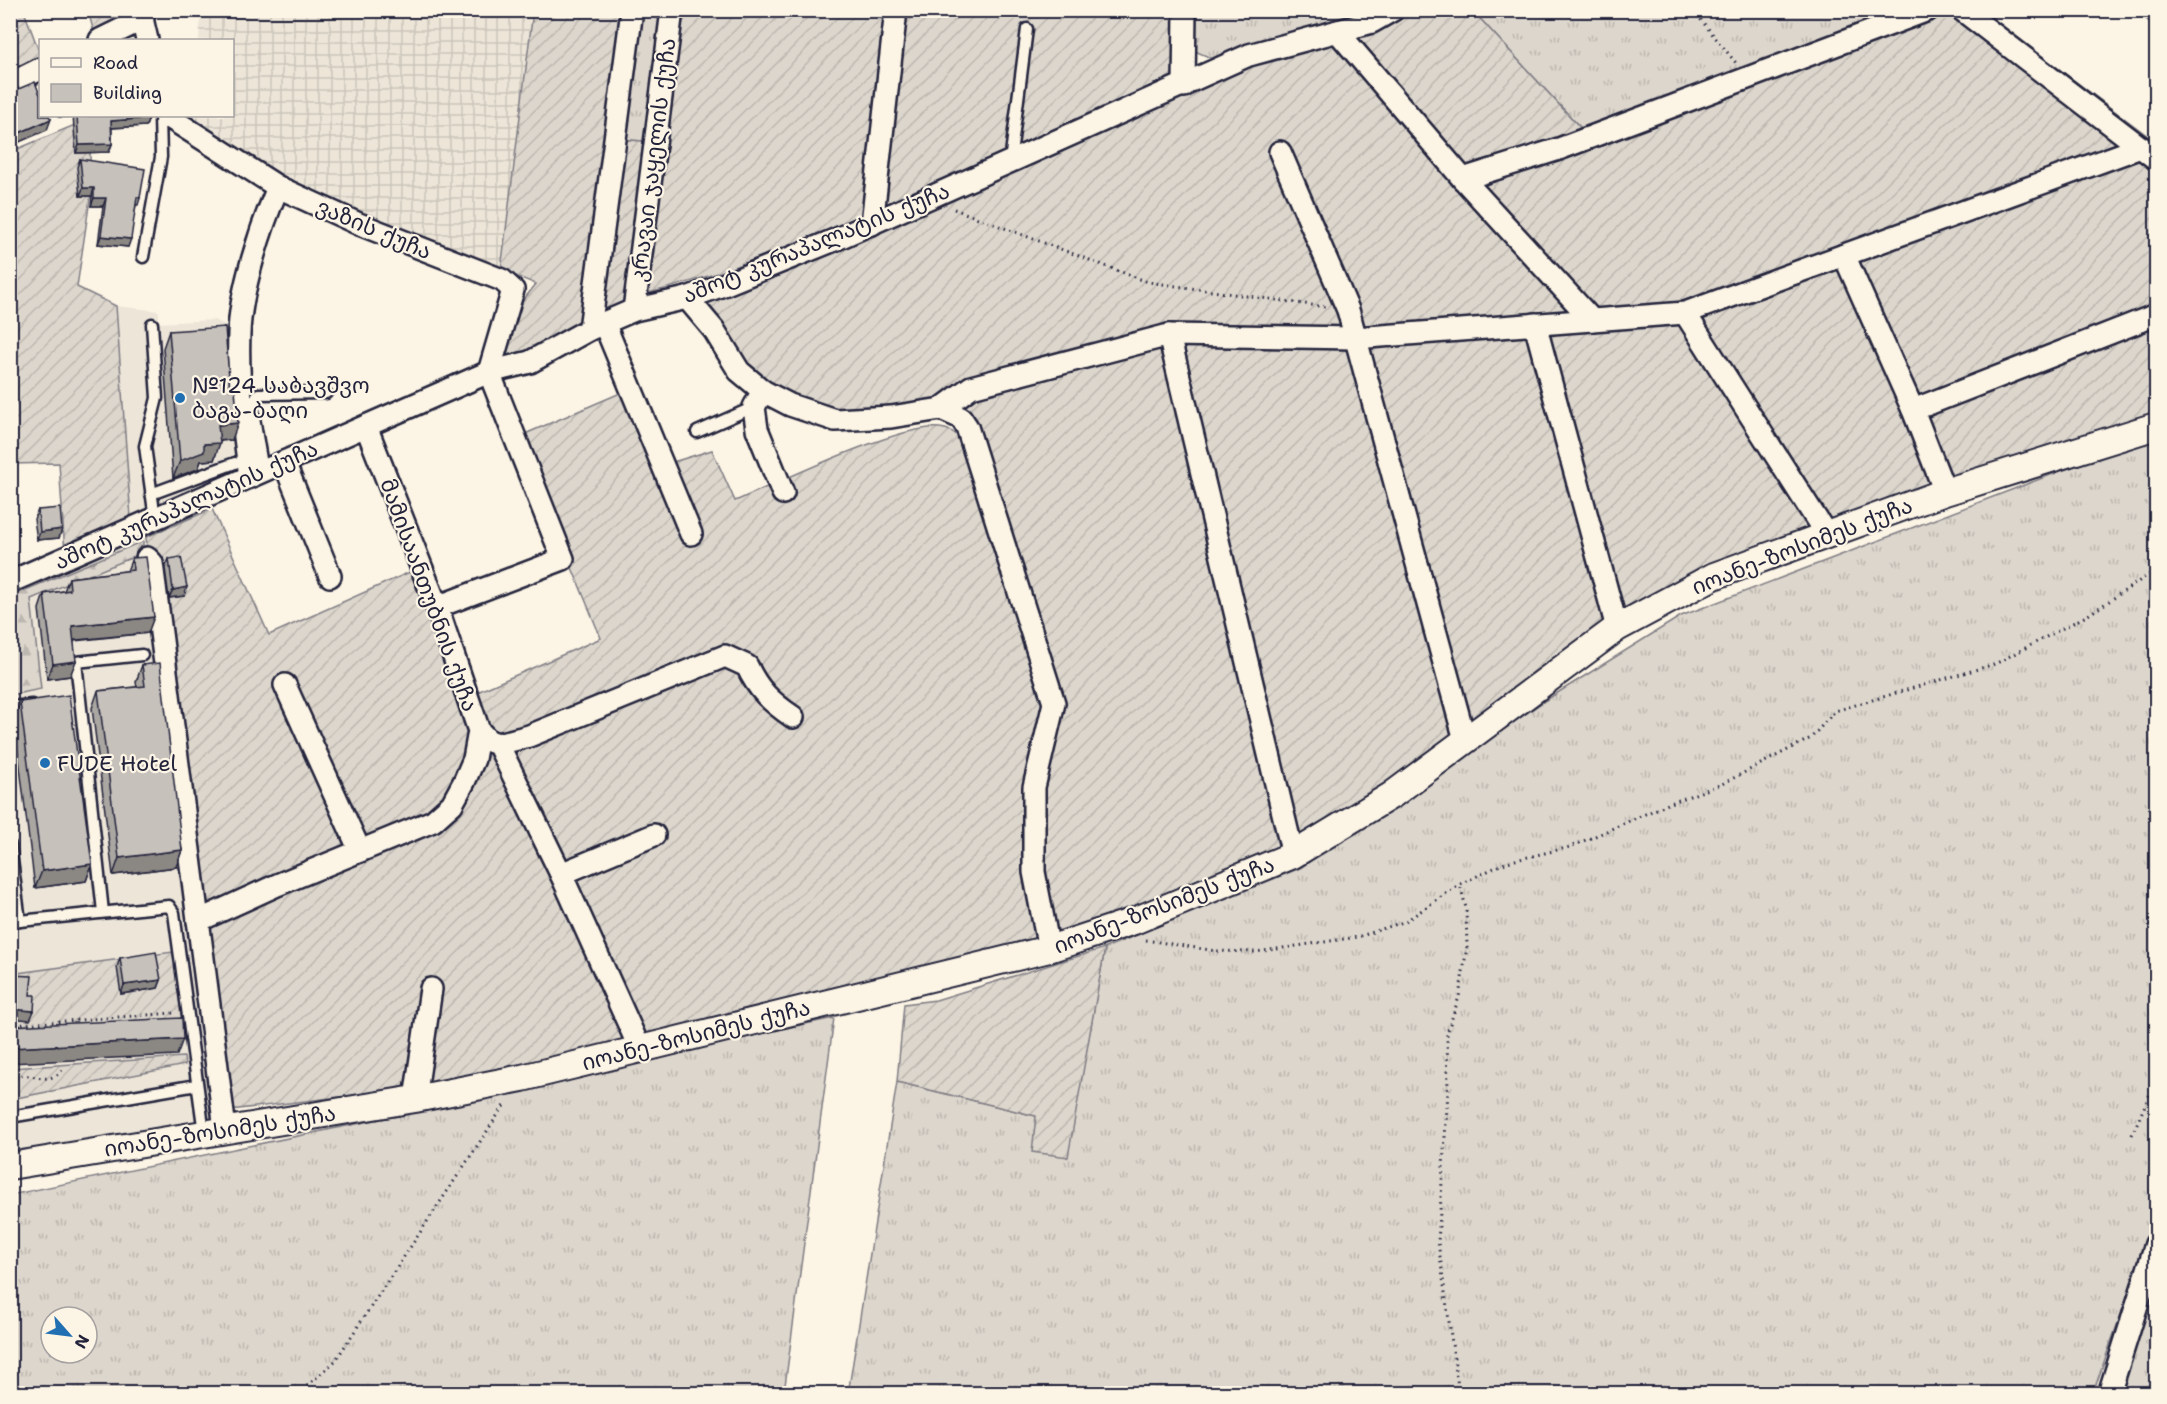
<svg xmlns="http://www.w3.org/2000/svg" width="2167" height="1404" viewBox="0 0 2167 1404" font-family="'Shantell Sans','Noto Sans Georgian',sans-serif">
<defs>
<pattern id="industrial-grid" width="8" height="8" patternUnits="userSpaceOnUse" patternTransform="scale(1.5)"><rect width="8" height="8" fill="#ece5d8"/><path d="M0 4h8M4 0v8" fill="none" stroke="#cac4ba"/></pattern>
<pattern id="grass-tufts" width="24" height="20" patternUnits="userSpaceOnUse" patternTransform="scale(1.5)"><rect width="24" height="20" fill="#dcd6cc"/><path d="M3 7l-1-3M5 7V3M7 7l1-3M15 17l-1-3M17 17v-4M19 17l1-3" fill="none" stroke="#bcb7b0"/></pattern>
<pattern id="forest-firs" width="22" height="20" patternUnits="userSpaceOnUse" patternTransform="scale(1.5)"><rect width="22" height="20" fill="#dcd6cc"/><path d="M5 1l3.5 6h-7zM16 11l3.5 6h-7z" fill="#bcb7b0"/></pattern>
<pattern id="garden-furrows" width="10" height="10" patternUnits="userSpaceOnUse" patternTransform="scale(1.5)"><rect width="10" height="10" fill="#dcd6cc"/><path d="M-1 1l2-2M0 10L10 0M9 11l2-2" fill="none" stroke="#bcb7b0"/></pattern>
</defs>
<rect width="100%" height="100%" fill="#fcf5e5"/>
<filter id="ink" filterUnits="userSpaceOnUse"><feTurbulence type="fractalNoise" baseFrequency=".0167" numOctaves="2"/><feDisplacementMap in="SourceGraphic" scale="12" xChannelSelector="R" yChannelSelector="G"/><feConvolveMatrix kernelMatrix="1 2 1 2 8 2 1 2 1" color-interpolation-filters="sRGB"/></filter>
<g filter="url(#ink)">
<g fill="#ece5d8">
<polygon points="116,306 159,311 159,323 214,320 233,328 241,468 131,519"/>
<polygon points="146,537 205,1011 214,1112 196,1114 195,1123 11,1155 11,594"/>
</g>
<polygon fill="url(#industrial-grid)" points="201,11 533,11 501,270 290,184 191,123 192,116 232,116 232,40 199,40"/>
<g fill="url(#grass-tufts)" stroke="#7f7c84" stroke-width="1.5" fill-rule="evenodd">
<polygon points="632,11 672,11 656,142 615,139"/>
<polygon points="1185,11 1393,11 1227,65 1188,48"/>
<polygon points="1473,11 1928,11 1589,137"/>
<polygon points="1966,11 1982,11 2156,142 2156,154"/>
<polygon points="2136,11 2156,11 2156,27"/>
<polygon points="2156,439 2156,1215 2093,1393 848,1394 897,1082 1036,1116 1067,1157 1105,948 1300,868 1546,700 1681,616 2103,455"/>
<path d="M834,1018L784,1393H11L10,1195L585,1077L714,1043ZM51,1317H87V1353H51Z"/>
<polygon points="2156,1268 2156,1393 2119,1394"/>
</g>
<polygon fill="url(#forest-firs)" stroke="#7f7c84" stroke-width="1.5" points="143,541 143,553 31,599 41,689 11,695 11,596"/>
<g fill="url(#garden-furrows)" stroke="#7f7c84" stroke-width="1.5">
<polygon points="11,11 24,11 40,54 40,62 11,77"/>
<polygon points="88,11 130,11 126,20 95,36"/>
<polygon points="533,11 627,11 580,333 522,355 500,360 509,318 536,284 501,270"/>
<path d="M676,11H893L870,212C794,244 720,277 640,295Z"/>
<polygon points="901,11 1181,11 1180,73 879,207"/>
<polygon points="1393,11 1473,11 1589,137 1928,11 1962,11 2156,159 2156,426 1714,576 1293,855 1049,949 1034,872 1054,703 961,418 835,420 763,391 687,298 1184,86"/>
<polygon points="89,119 91,192 77,287 116,306 131,519 65,554 59,463 11,464 10,152"/>
<polygon points="615,139 656,142 634,310 590,329"/>
<path d="M625,391L657,467L712,450L735,501C778,483 900,423 940,428C950,429 956,434 964,440L1044,697L1036,934L1030,948L439,1085L214,1112L205,1011L146,537L212,509L269,635L412,571L459,700L601,638L518,437Z"/>
<polygon points="1105,948 1068,1157 1032,1152 1036,1116 897,1082 904,1004 936,1000"/>
<polygon points="173,952 183,1026 11,1034 10,974"/>
<polygon points="184,1057 185,1065 11,1099 11,1068"/>
</g>
<g fill="none" stroke-linecap="round" stroke-linejoin="round">
<g stroke="#22223b" stroke-width="15">
<g id="service">
<polyline points="1010,162 1027,29"/>
<polyline points="143,257 161,157 160,116"/>
<polyline points="152,324 157,398 145,446 155,519"/>
<polyline points="697,432 754,407"/>
<polyline points="263,471 252,406 258,394 326,393"/>
<polyline points="151,494 235,463"/>
<polyline points="10,707 32,705"/>
<polyline points="10,845 20,921"/>
<polyline points="103,912 76,662 142,655"/>
<polyline points="10,922 169,906 174,913 204,1133"/>
<polyline points="10,1117 197,1085"/>
</g>
</g>
<g stroke="#22223b" stroke-width="26">
<g id="minor">
<polyline points="140,10 147,40"/>
<polyline points="1962,10 2156,159"/>
<polyline points="1337,31 1463,179 1592,320"/>
<polyline points="100,40 143,19"/>
<polyline points="10,84 40,69"/>
<polyline points="1184,86 1185,10"/>
<polyline points="167,116 278,187 359,224 502,280 513,290 489,372"/>
<polyline points="1280,152 1348,310 1465,740"/>
<polyline points="1463,179 1559,149 1928,10"/>
<polyline points="872,224 896,10"/>
<polyline points="1844,255 1913,410 1945,492"/>
<polyline points="687,298 714,330 739,371 763,391 790,405 835,420 891,417 941,409 961,418 967,427 1054,703 1034,787 1034,872 1049,949"/>
<polyline points="634,310 672,10"/>
<polyline points="1685,313 1826,534"/>
<polyline points="604,323 691,534"/>
<polyline points="1535,324 1617,628"/>
<polyline points="590,329 632,10"/>
<polyline points="1169,335 1293,855"/>
<polyline points="763,391 754,407 757,429 783,493"/>
<polyline points="941,409 971,387 1169,335 1355,338 1685,313 2141,147"/>
<polyline points="1913,410 2156,315"/>
<polyline points="284,462 330,576"/>
<path d="M250,477C244,430 237,381 239,334C240,291 261,227 278,187"/>
<polyline points="147,558 152,563 225,1129"/>
<polyline points="10,582 489,372 530,362 590,329 634,310 687,298 726,284 837,239 1249,55 1372,22 1393,10"/>
<polyline points="437,607 563,559 489,372"/>
<polyline points="285,685 360,851"/>
<polyline points="479,731 489,741 498,744 561,874 640,1049"/>
<path d="M498,744L529,736L725,656L747,666C758,690 771,702 793,717"/>
<polyline points="561,874 654,835"/>
<polyline points="198,921 277,885 433,821 452,804 464,782 474,759 479,731 437,607 366,426"/>
<polyline points="415,1099 431,989"/>
<polyline points="2109,1394 2156,1244"/>
</g>
</g>
<g stroke="#22223b" stroke-width="30">
<polyline id="tertiary" points="10,1166 415,1099 522,1078 1049,949 1134,921 1293,855 1392,795 1617,628 1714,576 1945,492 2156,426"/>
</g>
<g stroke="#22223b" stroke-width="3" stroke-dasharray="1.5 4.5" stroke-linecap="butt">
<polyline points="1693,10 1736,63"/>
<polyline points="954,209 1148,282 1326,307"/>
<polyline points="1146,940 1216,951 1256,952 1358,937 1406,921 1460,884 1507,862 1570,847 1668,804 1722,784 1811,738 1835,711 1995,664 2088,615 2156,570"/>
<polyline points="10,1025 174,1013"/>
<path d="M10,1080C28,1067 47,1089 62,1070"/>
<polyline points="2132,1135 2156,1080"/>
<polyline points="298,1394 335,1361 505,1104"/>
<polyline points="1459,1394 1438,1242 1448,1092 1447,1033 1459,997 1467,947 1466,908 1460,884"/>
</g>
<use href="#service" stroke="#fcf5e5" stroke-width="10"/>
<use href="#minor" stroke="#fcf5e5" stroke-width="21"/>
<use href="#tertiary" stroke="#fcf5e5" stroke-width="26"/>
</g>
<g fill="#aaa6a1" stroke="#22223b" stroke-width="1.5">
<polygon points="59,116 148,116 149,118 146,126 112,128 112,144 109,152 76,153 73,116 59,117"/>
<polygon points="80,159 140,198 138,205 136,205 128,247 98,244 103,206 91,206 92,196 80,196 77,167"/>
<polygon points="169,331 232,440 220,441 214,460 201,461 198,469 173,478 163,348"/>
<polygon points="38,510 62,529 59,538 37,540 34,519"/>
<polygon points="132,558 148,633 74,641 70,676 47,679 39,609 44,594 64,591 69,578 127,571"/>
<polygon points="169,559 184,596 169,598 165,568"/>
<polygon points="142,665 182,850 176,867 113,875 92,708 98,691 137,687 136,682"/>
<polygon points="20,702 92,864 86,881 35,888 14,719"/>
<polygon points="120,958 161,980 158,988 121,994 117,967"/>
</g>
<g fill="#8b8783" stroke="#22223b" stroke-width="1.5">
<polygon points="65,10 81,10 64,13"/>
<polygon points="60,116 73,116 59,117"/>
<polygon points="149,118 146,126 109,128 111,121"/>
<polygon points="51,119 47,130 10,146 10,137"/>
<polygon points="112,144 109,152 76,153 79,145"/>
<polygon points="83,188 94,188 92,196 80,196"/>
<polygon points="94,198 106,198 103,206 91,206"/>
<polygon points="101,236 131,239 128,247 98,244"/>
<polygon points="238,423 232,440 212,441 218,425"/>
<polygon points="220,443 214,460 201,461 198,469 173,478 180,461 204,444"/>
<polygon points="62,529 59,538 37,540 40,532"/>
<polygon points="187,587 184,596 169,598 173,590"/>
<polygon points="154,617 148,633 67,641 72,626"/>
<polygon points="76,661 70,676 47,679 53,664"/>
<polygon points="182,850 176,867 113,875 119,858"/>
<polygon points="92,864 86,881 35,888 42,871"/>
<polygon points="161,980 158,988 121,994 124,985"/>
<polygon points="10,1009 34,1011 30,1020 10,1018"/>
<polygon points="183,1039 177,1055 10,1063 10,1048"/>
</g>
<g fill="#c6c1bb" stroke="#22223b" stroke-width="1.5">
<polygon points="35,82 40,95 40,116 49,116 51,119 10,137 10,96 17,93 16,90"/>
<polygon points="77,116 148,116 149,118 111,121 112,144 79,145"/>
<polygon points="80,159 145,169 140,198 137,197 131,239 101,236 106,198 94,198 94,188 83,188"/>
<polygon points="225,327 230,390 235,390 238,423 218,425 220,443 204,444 204,452 180,461 169,331"/>
<polygon points="60,508 62,529 40,532 38,510"/>
<polygon points="146,557 154,617 72,626 76,661 53,664 44,594 70,590 69,578 133,570 132,558"/>
<polygon points="181,557 187,587 173,590 169,559"/>
<polygon points="160,663 182,850 119,858 98,691 145,686 142,665"/>
<polygon points="69,695 92,864 42,871 20,702"/>
<polygon points="156,952 161,980 124,985 120,958"/>
<polygon points="10,975 32,976 30,995 35,995 34,1011 10,1009"/>
<polygon points="182,1018 183,1039 10,1048 10,1026"/>
</g>
</g>
<g fill="#1f6fb2" stroke="#fcf5e5" stroke-width="2">
<circle cx="180" cy="398" r="6"/>
<circle cx="45" cy="763" r="6"/>
</g>
<g text-anchor="middle" dominant-baseline="central" stroke-width="4.5" stroke-linejoin="round" paint-order="stroke">
<g font-size="22" fill="#22223b" stroke="#fcf5e5">
<text transform="translate(653 160) rotate(-83)">კრავაი ჯაყელის ქუჩა</text>
<text transform="translate(374 229) rotate(23)">ვაზის ქუჩა</text>
<text transform="translate(816 243) rotate(-22)">აშოტ კურაპალატის ქუჩა</text>
<text transform="translate(186 505) rotate(-24)">აშოტ კურაპალატის ქუჩა</text>
<text transform="translate(1802 546) rotate(-21)">იოანე-ზოსიმეს ქუჩა</text>
<text transform="translate(429 595) rotate(70)">მამისაანთუბნის ქუჩა</text>
<text transform="translate(1164 905) rotate(-21)">იოანე-ზოსიმეს ქუჩა</text>
<text transform="translate(696 1035) rotate(-14)">იოანე-ზოსიმეს ქუჩა</text>
<text transform="translate(220 1131) rotate(-9)">იოანე-ზოსიმეს ქუჩა</text>
</g>
<g font-size="22" fill="#22223b" stroke="#fcf5e5" text-anchor="start">
<text x="192" y="385">№124 საბავშვო<tspan x="192" dy="25">ბაგა-ბაღი</tspan></text>
<text x="57" y="763">FUDE Hotel</text>
</g>
</g>
<rect width="2167" height="1404" fill="none" stroke="#fcf5e5" stroke-width="36"/>
<rect x="18" y="18" width="2131" height="1368" fill="none" stroke="#22223b" stroke-width="2" filter="url(#ink)"/>
<rect x="39" y="39" width="195" height="78" fill="#fcf5e5" stroke="#a5a1a1" stroke-width="1.5"/>
<rect x="51" y="58" width="30" height="9" fill="#fcf5e5" stroke="#a5a1a1" stroke-width="1.5"/>
<text x="93" y="69" font-size="18" fill="#22223b">Road</text>
<rect x="51" y="84" width="30" height="18" fill="#c6c1bb" stroke="#a5a1a1" stroke-width="1.5"/>
<text x="93" y="99" font-size="18" fill="#22223b">Building</text>
<g transform="translate(69 1335) rotate(118)"><circle r="28" fill="#fcf5e5" stroke="#a5a1a1" stroke-width="1.5"/>
<path d="M0-4.5L10 22L0 15L-10 22Z" fill="#1f6fb2"/>
<text y="-9" font-size="16" font-weight="bold" text-anchor="middle" fill="#22223b">N</text>
</g>
</svg>
